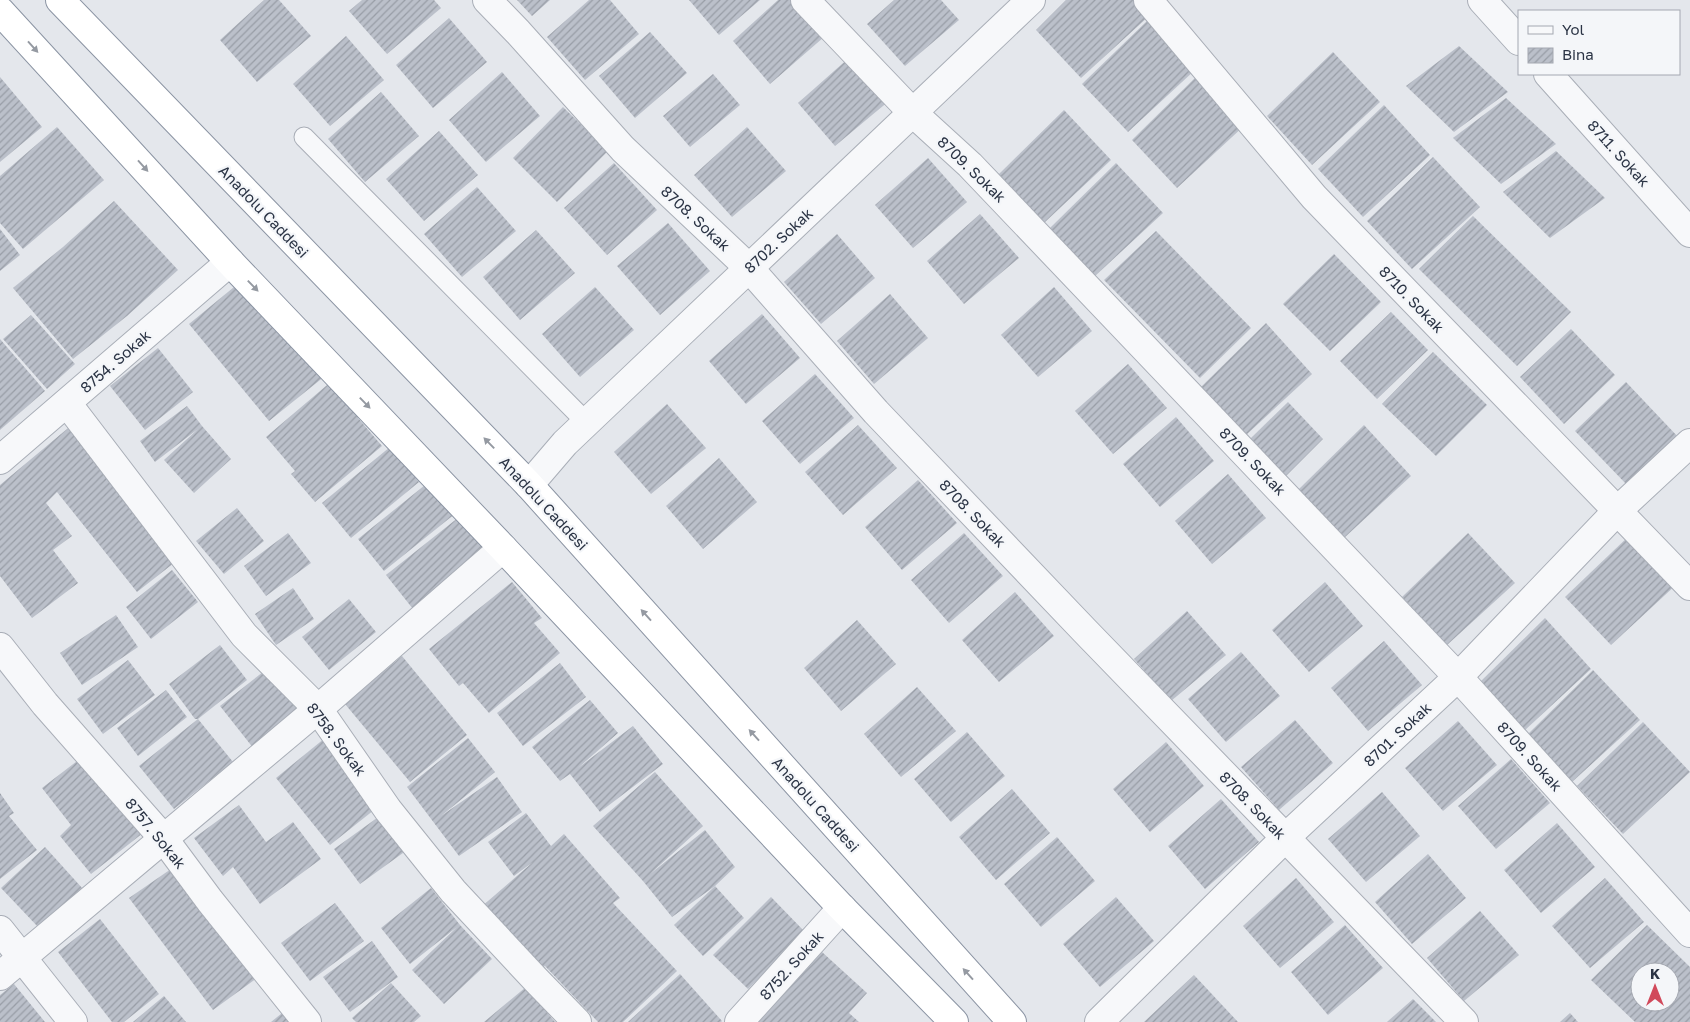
<svg xmlns="http://www.w3.org/2000/svg" width="1690" height="1022" viewBox="0 0 1690 1022" font-family="'Golos Text',sans-serif">
<defs>
<pattern id="building-hatch" width="6" height="6" patternUnits="userSpaceOnUse" patternTransform="scale(1.25)"><rect width="6" height="6" fill="#bbc0ca"/><path d="M-1 1l2-2M0 6l6-6M5 7l2-2" fill="none" stroke="#989da6"/></pattern>
</defs>
<rect width="100%" height="100%" fill="#e4e7ec"/>
<g fill="url(#building-hatch)" fill-rule="evenodd">
<polygon points="264,0 279,0 311,36 257,82 220,40"/>
<polygon points="362,0 434,0 441,8 387,54 349,11"/>
<polygon points="517,0 550,0 532,16"/>
<polygon points="589,0 610,0 639,34 585,80 547,37"/>
<polygon points="689,0 760,0 719,35"/>
<polygon points="778,0 791,0 824,37 770,84 733,41"/>
<polygon points="894,0 941,0 959,20 905,66 867,24"/>
<polygon points="1066,0 1134,0 1149,16 1081,78 1036,30"/>
<polygon points="449,18 487,62 433,108 396,65"/>
<polygon points="1149,19 1195,70 1128,132 1082,84"/>
<polygon points="650,32 687,73 635,118 599,76"/>
<polygon points="346,36 384,80 330,126 293,84"/>
<polygon points="1459,46 1508,92 1454,132 1406,86"/>
<polygon points="1333,52 1380,102 1312,165 1267,116"/>
<polygon points="851,56 890,100 835,146 798,103"/>
<polygon points="502,72 540,116 486,162 449,120"/>
<polygon points="713,74 740,105 690,147 663,116"/>
<polygon points="1198,75 1245,125 1177,188 1132,140"/>
<polygon points="0,77 42,127 0,162"/>
<polygon points="381,92 419,136 365,182 328,139"/>
<polygon points="1506,98 1556,144 1501,184 1453,138"/>
<polygon points="1384,105 1430,155 1363,217 1318,169"/>
<polygon points="563,107 608,151 557,202 513,158"/>
<polygon points="1064,110 1111,160 1044,223 998,175"/>
<polygon points="57,127 104,180 23,249 0,223 0,176"/>
<polygon points="747,127 786,171 732,217 694,175"/>
<polygon points="439,131 478,175 424,221 386,179"/>
<polygon points="1556,151 1605,198 1550,238 1503,192"/>
<polygon points="1433,157 1480,207 1412,269 1367,221"/>
<polygon points="928,158 967,202 913,248 875,205"/>
<polygon points="614,163 657,210 607,255 564,208"/>
<polygon points="1116,163 1163,213 1095,276 1050,228"/>
<polygon points="477,187 516,231 462,277 424,234"/>
<polygon points="114,201 178,270 127,316 73,359 13,288 63,247"/>
<polygon points="980,214 1019,258 964,304 927,261"/>
<polygon points="1473,216 1571,312 1517,366 1419,269"/>
<polygon points="668,223 710,271 660,315 617,266"/>
<polygon points="0,229 20,255 0,271"/>
<polygon points="536,230 575,273 520,320 483,277"/>
<polygon points="1156,231 1251,328 1200,378 1104,280"/>
<polygon points="837,234 875,278 821,324 784,282"/>
<polygon points="1334,254 1381,302 1330,351 1283,304"/>
<polygon points="245,278 325,376 269,421 189,324"/>
<polygon points="595,287 634,330 580,377 542,334"/>
<polygon points="1054,287 1092,331 1038,377 1001,335"/>
<polygon points="890,294 928,338 874,384 837,341"/>
<polygon points="1391,312 1428,350 1377,399 1340,361"/>
<polygon points="762,314 800,358 746,404 709,361"/>
<polygon points="31,315 75,364 47,389 3,339"/>
<polygon points="1266,323 1312,374 1245,436 1200,388"/>
<polygon points="1571,329 1615,375 1564,424 1520,377"/>
<polygon points="0,339 45,391 0,430"/>
<polygon points="158,348 193,392 145,430 110,386"/>
<polygon points="1433,352 1487,405 1436,456 1382,404"/>
<polygon points="1128,364 1167,408 1113,454 1075,411"/>
<polygon points="815,374 854,418 800,464 762,421"/>
<polygon points="333,380 362,413 358,418 382,446 315,502 291,474 295,471 266,437"/>
<polygon points="1626,382 1680,439 1629,487 1575,431"/>
<polygon points="1288,402 1323,439 1285,477 1248,441"/>
<polygon points="667,404 706,448 651,494 614,452"/>
<polygon points="187,406 202,426 231,459 194,493 164,460 198,429 155,462 140,441"/>
<polygon points="1176,417 1214,461 1160,507 1123,464"/>
<polygon points="73,424 179,559 137,592 57,492 46,503 72,536 53,550 78,583 32,618 0,576 0,485"/>
<polygon points="858,425 897,468 843,515 805,472"/>
<polygon points="1364,425 1411,476 1344,538 1298,490"/>
<polygon points="390,447 419,482 351,538 322,503"/>
<polygon points="719,458 757,502 703,549 666,506"/>
<polygon points="1228,474 1266,518 1212,564 1175,521"/>
<polygon points="918,480 957,523 902,570 865,527"/>
<polygon points="430,481 456,513 384,571 358,539"/>
<polygon points="237,508 264,541 224,574 196,541"/>
<polygon points="459,517 486,551 413,609 386,575"/>
<polygon points="288,533 311,563 266,596 244,566"/>
<polygon points="964,533 1003,576 949,623 911,580"/>
<polygon points="1468,533 1515,583 1447,645 1402,597"/>
<polygon points="1632,533 1678,583 1611,645 1565,597"/>
<polygon points="172,570 198,602 151,639 126,607"/>
<polygon points="512,582 542,618 534,623 560,653 489,713 463,683 459,686 429,649"/>
<polygon points="1325,582 1363,626 1309,672 1272,630"/>
<polygon points="293,588 314,619 276,645 255,614"/>
<polygon points="1015,592 1054,636 999,682 962,640"/>
<polygon points="349,599 376,632 329,670 302,637"/>
<polygon points="1187,611 1226,655 1171,701 1134,659"/>
<polygon points="116,615 138,647 82,685 60,653"/>
<polygon points="1545,618 1591,669 1524,731 1479,683"/>
<polygon points="857,620 896,664 841,711 804,668"/>
<polygon points="1384,641 1422,685 1368,731 1331,688"/>
<polygon points="220,645 247,680 198,719 195,719 169,684"/>
<polygon points="1241,652 1280,696 1226,742 1188,699"/>
<polygon points="402,656 467,735 410,782 345,704"/>
<polygon points="128,660 155,695 103,734 77,699"/>
<polygon points="560,663 586,697 523,746 497,713"/>
<polygon points="268,668 302,711 254,749 220,706"/>
<polygon points="1593,670 1640,720 1572,782 1527,735"/>
<polygon points="917,687 956,731 901,777 864,734"/>
<polygon points="166,690 187,717 138,756 117,728"/>
<polygon points="590,700 618,733 578,768 633,726 663,764 600,812 570,774 560,781 532,747"/>
<polygon points="198,719 233,762 174,809 139,766"/>
<polygon points="1295,720 1333,763 1279,810 1241,767"/>
<polygon points="1458,721 1497,765 1443,811 1405,768"/>
<polygon points="1643,722 1690,772 1623,834 1577,786"/>
<polygon points="967,732 1005,776 951,822 914,779"/>
<polygon points="325,738 379,806 330,845 276,778"/>
<polygon points="468,738 495,772 441,816 497,777 522,812 459,856 407,787"/>
<polygon points="1166,742 1204,786 1150,832 1113,789"/>
<polygon points="81,758 143,833 91,874 60,836 71,825 42,788"/>
<polygon points="1511,759 1550,803 1496,849 1458,806"/>
<polygon points="655,772 703,826 650,874 705,830 735,867 715,886 672,917 643,881 593,826"/>
<polygon points="1012,789 1050,833 996,880 959,837"/>
<polygon points="1382,792 1420,836 1366,882 1328,839"/>
<polygon points="0,793 14,813 9,816 37,850 0,879"/>
<polygon points="1221,799 1259,842 1205,889 1168,846"/>
<polygon points="239,805 266,842 293,822 321,859 260,904 233,867 223,876 194,838"/>
<polygon points="388,810 414,845 360,884 334,849"/>
<polygon points="526,813 551,846 564,834 620,898 613,903 677,971 623,1022 598,1022 545,966 536,971 480,908 533,862 514,876 488,842"/>
<polygon points="1557,823 1595,867 1541,913 1504,870"/>
<polygon points="1057,837 1095,881 1041,927 1004,884"/>
<polygon points="45,847 83,889 39,928 1,888"/>
<polygon points="1428,854 1466,898 1412,944 1375,902"/>
<polygon points="171,869 261,975 213,1010 129,898"/>
<polygon points="1296,878 1334,922 1280,968 1243,926"/>
<polygon points="1605,878 1644,922 1590,968 1552,926"/>
<polygon points="715,886 744,918 703,956 674,925"/>
<polygon points="431,888 460,925 492,959 444,1004 412,970 457,927 410,964 381,928"/>
<polygon points="771,897 805,932 748,989 713,955"/>
<polygon points="1116,897 1154,941 1100,987 1063,944"/>
<polygon points="335,903 364,941 310,981 281,943"/>
<polygon points="1480,911 1519,955 1464,1001 1427,958"/>
<polygon points="100,919 159,994 124,1022 112,1022 58,952"/>
<polygon points="1345,925 1383,968 1328,1015 1291,972"/>
<path d="M1647,925L1690,967V1022H1635L1591,980ZM1640,972H1670V1002H1640Z"/>
<polygon points="372,941 398,977 350,1012 323,977"/>
<polygon points="822,952 867,993 849,1013 859,1022 758,1022"/>
<polygon points="680,974 722,1021 721,1022 628,1022"/>
<polygon points="1194,975 1238,1022 1144,1022"/>
<polygon points="391,983 421,1016 414,1022 356,1022 352,1018"/>
<polygon points="14,984 45,1022 0,1022 0,995"/>
<polygon points="526,987 555,1022 484,1022"/>
<polygon points="164,996 186,1022 133,1022"/>
<polygon points="1413,999 1436,1022 1387,1022"/>
<polygon points="287,1009 298,1022 271,1022"/>
<polygon points="1570,1013 1578,1022 1560,1022"/>
</g>
<g fill="none" stroke-linecap="round" stroke-linejoin="round">
<g stroke="#a9aeb7" stroke-width="21">
<polyline id="service" points="304,137 587,423"/>
</g>
<g stroke="#a9aeb7" stroke-width="30">
<g id="minor">
<polyline points="487,0 518,32 623,149 749,268 876,412 1085,631 1464,1022"/>
<polyline points="805,0 913,113 970,165 1458,677 1690,933"/>
<polyline points="1148,0 1314,197 1690,586"/>
<polyline points="1482,0 1519,41"/>
<polyline points="1548,74 1690,233"/>
<polyline points="67,403 244,635 318,709 388,810 453,891 537,981 577,1022"/>
<polyline points="0,460 230,262"/>
<polyline points="529,485 565,443 1031,0"/>
<polyline points="0,647 45,704 164,839 210,901 307,1022"/>
<polyline points="0,930 73,1022"/>
<polyline points="0,976 318,709 503,548"/>
<polyline points="739,1022 842,908"/>
<polyline points="1099,1022 1285,838 1458,677 1617,511 1690,443"/>
</g>
</g>
<g stroke="#8b94a3" stroke-width="30">
<g id="trunk">
<polyline points="60,0 529,485 1012,1022"/>
<polyline points="0,11 230,262 503,548 842,908 954,1022"/>
</g>
</g>
<use href="#service" stroke="#f7f8fa" stroke-width="19"/>
<use href="#minor" stroke="#f7f8fa" stroke-width="28"/>
<use href="#trunk" stroke="#fff" stroke-width="28"/>
</g>
<defs><path id="oneway-solid" d="M-6-.8H1V-3.2L6.5 0L1 3.2V.8H-6Z" transform="scale(1.25)"/></defs>
<g fill="#959aa2">
<use href="#oneway-solid" transform="translate(33 47) rotate(48)"/>
<use href="#oneway-solid" transform="translate(143 166) rotate(48)"/>
<use href="#oneway-solid" transform="translate(253 286) rotate(46)"/>
<use href="#oneway-solid" transform="translate(365 403) rotate(46)"/>
<use href="#oneway-solid" transform="translate(489 443) rotate(-134)"/>
<use href="#oneway-solid" transform="translate(646 615) rotate(-132)"/>
<use href="#oneway-solid" transform="translate(754 735) rotate(-132)"/>
<use href="#oneway-solid" transform="translate(968 974) rotate(-132)"/>
</g>
<g text-anchor="middle" dominant-baseline="central" stroke-width="4.5" stroke-linejoin="round" paint-order="stroke">
<g font-size="15" fill="#2b3445" stroke="#f4f6f9">
<text transform="translate(1619 153) rotate(48)">8711. Sokak</text>
<text transform="translate(972 169) rotate(44)">8709. Sokak</text>
<text transform="translate(264 211) rotate(46)">Anadolu Caddesi</text>
<text transform="translate(696 218) rotate(43)">8708. Sokak</text>
<text transform="translate(778 240) rotate(-43)">8702. Sokak</text>
<text transform="translate(1412 299) rotate(46)">8710. Sokak</text>
<text transform="translate(115 361) rotate(-41)">8754. Sokak</text>
<text transform="translate(1253 461) rotate(46)">8709. Sokak</text>
<text transform="translate(544 503) rotate(47)">Anadolu Caddesi</text>
<text transform="translate(973 513) rotate(46)">8708. Sokak</text>
<text transform="translate(1397 734) rotate(-43)">8701. Sokak</text>
<text transform="translate(337 739) rotate(53)">8758. Sokak</text>
<text transform="translate(1530 756) rotate(48)">8709. Sokak</text>
<text transform="translate(816 804) rotate(48)">Anadolu Caddesi</text>
<text transform="translate(1253 805) rotate(46)">8708. Sokak</text>
<text transform="translate(156 833) rotate(51)">8757. Sokak</text>
<text transform="translate(791 965) rotate(-48)">8752. Sokak</text>
</g>
</g>
<rect x="1518" y="10" width="162" height="65" fill="#f4f6f9" stroke="#a4a8b1"/>
<rect x="1528" y="26" width="25" height="8" fill="#f7f8fa" stroke="#a4a8b1"/>
<text x="1562" y="35" font-size="15" fill="#2b3445">Yol</text>
<rect x="1528" y="48" width="25" height="15" fill="url(#building-hatch)" stroke="#a4a8b1"/>
<text x="1562" y="60" font-size="15" fill="#2b3445">Bina</text>
<g transform="translate(1655 987)"><circle r="24" fill="#f4f6f9" stroke="#a4a8b1"/>
<path d="M0-4L9 19L0 12L-9 19Z" fill="#d1495b"/>
<text y="-8" font-size="14" font-weight="bold" text-anchor="middle" fill="#2b3445">K</text>
</g>
</svg>
